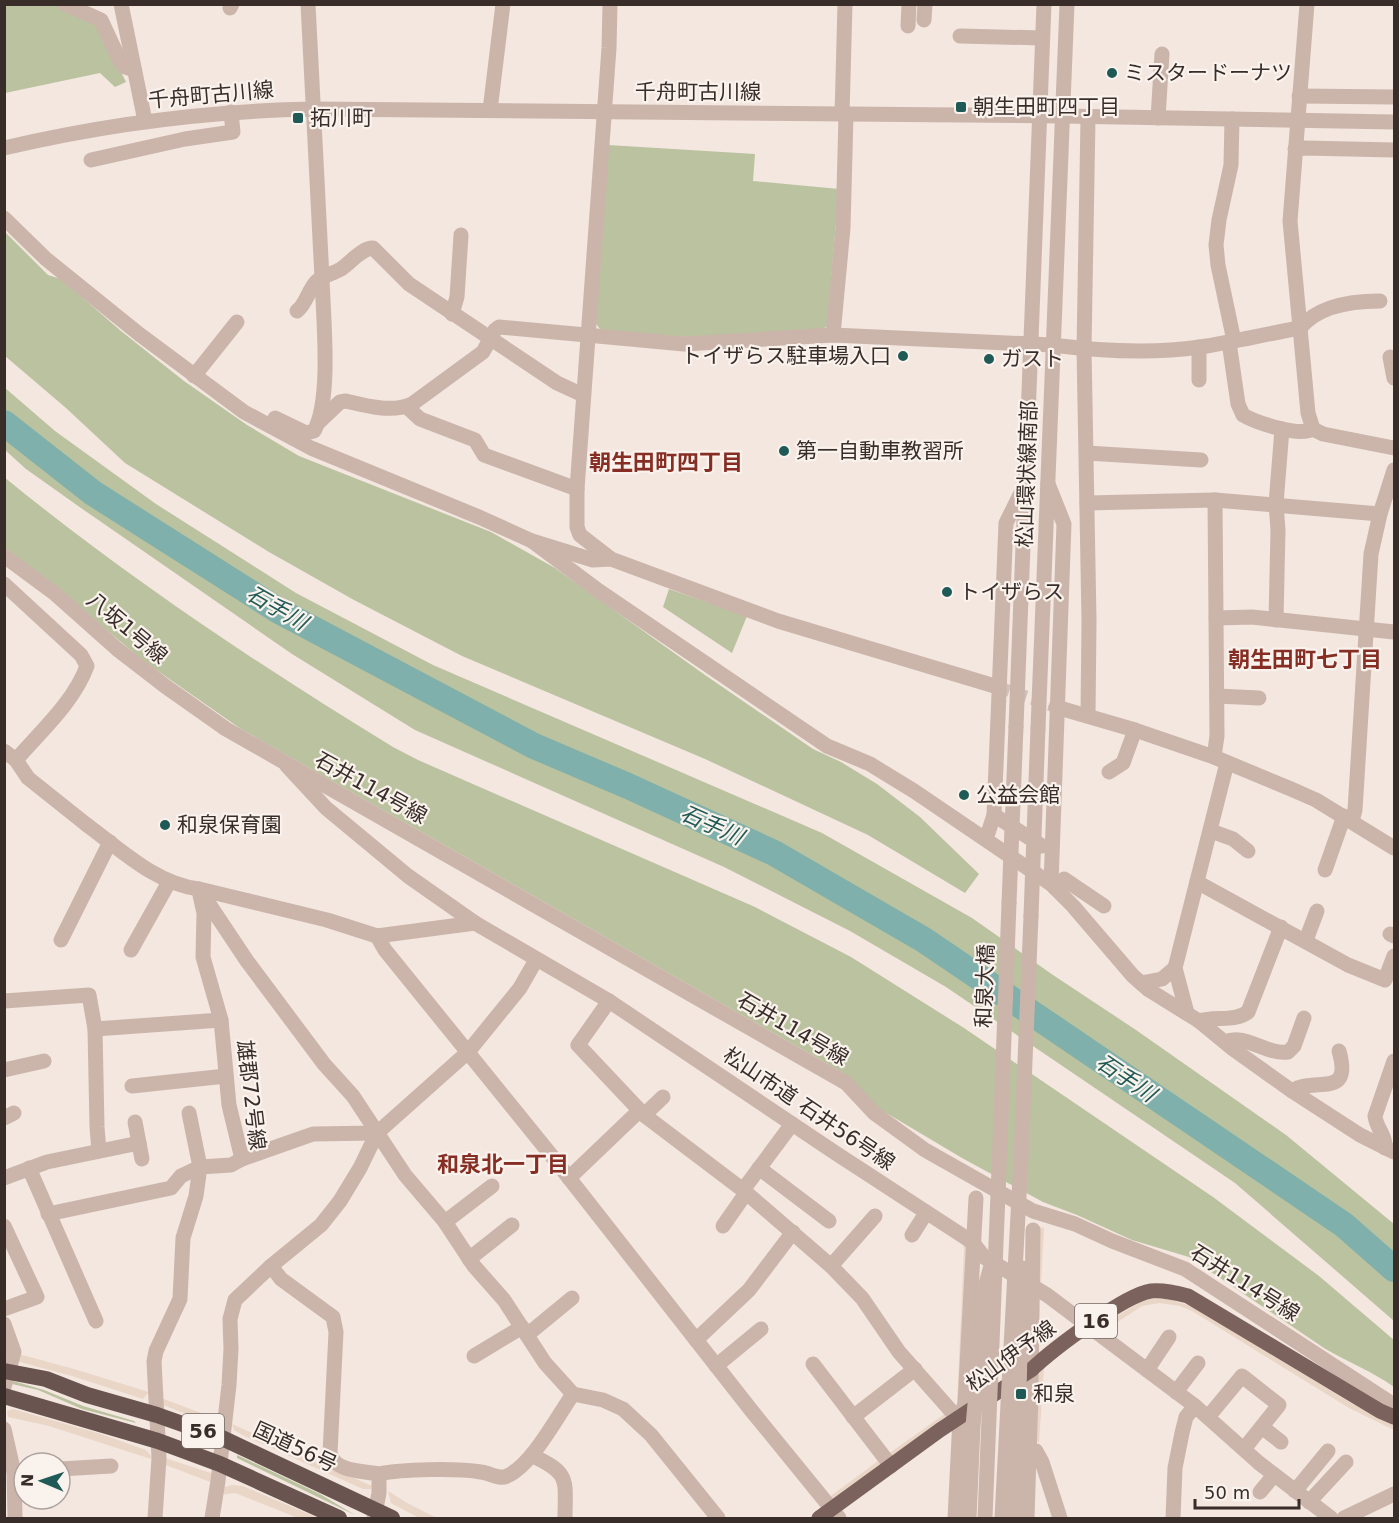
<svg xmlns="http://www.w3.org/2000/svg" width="1399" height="1523" viewBox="0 0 1399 1523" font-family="'DejaVu Sans','Noto Sans JP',sans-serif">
<rect width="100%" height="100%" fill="#f3e7e0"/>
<g fill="#bbc29f">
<polygon points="5,5 57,5 97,24 126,82 115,87 100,73 5,93"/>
<polygon points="608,145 755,154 753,181 839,189 827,326 822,330 698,338 601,330 596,324"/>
<polygon points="4,231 48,275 61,279 121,331 184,381 247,425 299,456 491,532 555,568 705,675 813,749 841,762 877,784 920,817 979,874 965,893 868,835 705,759 462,656 354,600 269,552 125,463 66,408 5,356"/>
<polygon points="4,387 55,431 156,504 296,593 433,665 822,833 972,918 1053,975 1136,1030 1286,1135 1394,1224 1394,1321 1235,1183 946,987 850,931 724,867 415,730 292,654 81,508 26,469 5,450"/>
<path d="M4,477C128,578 257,664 393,747L418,760L755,907L851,957L964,1028L1213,1197L1319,1276L1394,1340V1387C1372,1371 1347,1362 1324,1348L1189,1257L1132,1240L1077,1215L1043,1202L962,1158L878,1108L843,1073L819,1059L241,729L145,662L43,577L5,548Z"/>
<polygon points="669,589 747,616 732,653 663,607"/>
<polygon points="13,1381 44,1390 83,1406 134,1421 136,1423 82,1409 38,1390 12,1384"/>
<polygon points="237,1455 320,1494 355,1515 237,1458"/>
</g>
<g fill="#ead6c7">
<polygon points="1039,1227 1044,1228 1041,1283 1039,1282"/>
<polygon points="962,1243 967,1247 962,1408 893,1456 887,1455 957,1405 964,1248"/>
<polygon points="1150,1299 1168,1299 1194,1307 1351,1403 1394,1425 1394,1430 1349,1408 1192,1311 1180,1306 1159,1303 1142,1306 1107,1329 1110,1320 1139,1303"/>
<polygon points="4,1350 74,1369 149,1392 143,1399 72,1376 5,1358"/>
<polygon points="1044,1368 1039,1443 1036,1440 1039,1374"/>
<polygon points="161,1398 217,1419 213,1422 186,1414 163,1405"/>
<polygon points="13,1409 101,1434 146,1450 152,1457 151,1459 49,1426 8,1417 7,1411"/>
<polygon points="232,1424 372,1486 371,1489 363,1489 242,1435 234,1430"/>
<polygon points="165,1458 211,1473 213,1475 213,1483 163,1464"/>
<polygon points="882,1458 883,1463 833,1500 828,1498"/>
<polygon points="232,1485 243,1486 318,1518 298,1518 235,1493 220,1495 222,1488"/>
<polygon points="388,1491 407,1503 435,1517 419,1518 391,1503"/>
</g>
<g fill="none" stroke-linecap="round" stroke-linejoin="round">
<polyline stroke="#7fb0ab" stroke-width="26" points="4,423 93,493 279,611 534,746 628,786 774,853 924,940 1344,1225 1394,1269"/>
<polyline stroke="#cec2bc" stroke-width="12" stroke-dasharray="12 6" stroke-linecap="butt" points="998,687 1056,707"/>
<g stroke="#cbb5ab" stroke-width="15">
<polyline points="65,4 101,20 120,61 125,67 134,70"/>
<polyline points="121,4 145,121"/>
<polyline points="610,4 609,48 577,489 577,527 580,535 611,559 778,621 998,687"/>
<polyline points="1307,4 1290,221 1308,413 1313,429 1323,434 1394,448"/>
<polyline points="230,8 232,4"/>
<polyline points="924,20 925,4"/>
<polyline points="908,26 909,4"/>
<polyline points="960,36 1042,38"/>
<polyline points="1299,96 1394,97"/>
<polyline points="490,110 503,4"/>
<polyline points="842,115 845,4"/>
<polyline points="1088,118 1084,349 1089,620 1088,716"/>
<polyline points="1158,118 1162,54"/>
<polyline points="1232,119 1231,165 1219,220 1216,245 1218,265 1234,341"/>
<polyline points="1295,149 1304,148 1394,150"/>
<polyline points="91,160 185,139 233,132 231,112"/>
<polyline points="4,218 46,259 139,334 244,412 311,448 479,517 532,541 593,560 611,559"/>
<path d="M297,311C306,304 308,291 316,282C322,275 333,274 341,269C351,262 362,248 373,248L409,284L557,383L583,395"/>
<polyline points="452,314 457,297 461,235"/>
<polyline points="833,335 843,228 846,115"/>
<path d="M1229,342L1238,404L1243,415C1257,423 1299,437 1313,429"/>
<polyline points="1199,347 1199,380"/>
<polyline points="1390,357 1394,378"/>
<polyline points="194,376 237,322"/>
<polyline points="407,407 420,419 475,440 484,455 577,489"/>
<path d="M275,418L306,433L314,431C332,400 323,315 322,278C318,187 312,96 308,4"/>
<path d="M319,422L340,402L346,401C367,406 392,413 412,404L483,352L495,330L499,327L684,344L833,335L1052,345C1100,351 1151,354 1200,347C1233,342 1266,334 1300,328C1318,306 1353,301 1380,301"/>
<polyline points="1087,453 1201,460"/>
<polyline points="1048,484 1064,524 1051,884"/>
<polyline points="1087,503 1215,500 1380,514"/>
<polyline points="532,541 599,591 827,746 870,764 914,791 1051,884 1073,906 1133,976 1149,990 1199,1021 1233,1049 1292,1091 1360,1135 1394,1152"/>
<path d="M4,584L81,655L87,666C74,702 40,732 16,760L4,751"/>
<polyline points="1216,618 1252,617 1394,632"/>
<polyline points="1276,620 1278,530 1276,504 1282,429"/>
<polyline points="1217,696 1259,698"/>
<polyline points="1056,707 1135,730 1214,757 1291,789 1316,800 1394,848"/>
<polyline points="1214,757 1217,736 1215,500"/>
<polyline points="287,766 326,808 408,876 475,923"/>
<polyline points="1109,772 1123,763 1135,730"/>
<polyline points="994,815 1042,846"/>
<polyline points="1352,821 1355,810 1371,554 1380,514 1394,470"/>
<path d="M87,825C121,850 156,884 199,889L327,920L377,936L475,923L609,1001L837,1154L966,1238L973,1243L984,1257L1047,1295L1195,1406L1259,1463L1331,1518"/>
<polyline points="1211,831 1233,839 1248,851"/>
<polyline points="986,839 994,815 1006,523 1025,485"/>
<polyline points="1325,870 1344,816"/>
<polyline points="1197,882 1348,965 1385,980 1394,956"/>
<polyline points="1055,888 1064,879 1104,906"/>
<polyline points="199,889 247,961 324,1064 353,1096 405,1175 445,1222 474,1266 504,1300 545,1363 573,1394 603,1400 623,1409 651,1435 718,1518"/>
<polyline points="1390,934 1394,936"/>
<polyline points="377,936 385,950 551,1155 751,1410 839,1518"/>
<polyline points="61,940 110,842"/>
<polyline points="1306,940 1317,911"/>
<polyline points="131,950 169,882"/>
<polyline points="1141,983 1162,979 1175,968"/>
<polyline points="4,1001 89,995 95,1029 221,1020"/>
<polyline points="609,1001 578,1045 644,1115 743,1190 831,1266 862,1298 899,1352 952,1412 960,1418"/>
<polyline points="1187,1013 1175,968 1227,763"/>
<path d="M1199,1021C1215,1016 1235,1022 1248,1012L1281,927"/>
<polyline points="95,1029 97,1127 99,1151"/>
<path d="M1225,1042C1246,1033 1265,1055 1288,1052L1294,1046L1304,1018"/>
<polyline points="4,1070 44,1061"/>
<polyline points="132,1086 226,1076"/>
<path d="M1292,1091C1314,1076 1353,1100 1339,1051"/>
<polyline points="644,1115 663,1097"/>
<polyline points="4,1118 14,1113"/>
<polyline points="135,1122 142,1159"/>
<path d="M1385,1148C1386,1135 1376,1128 1375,1116L1394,1061"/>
<polyline points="242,1159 313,1134 377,1133"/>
<polyline points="29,1168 96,1321"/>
<polyline points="759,1168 829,1221"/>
<polyline points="4,1178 47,1162 139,1143"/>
<polyline points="569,1178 639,1111"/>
<polyline points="743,1190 792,1124"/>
<polyline points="48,1214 171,1188 181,1176 200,1167 189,1113"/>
<polyline points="445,1222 492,1186"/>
<polyline points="4,1226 37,1297 4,1309"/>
<polyline points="723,1226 746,1193"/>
<polyline points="912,1235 926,1213"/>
<polyline points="469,1259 512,1225"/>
<path d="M271,1266L281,1279L333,1317L336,1332L330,1453C334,1472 363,1471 379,1474V1493L374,1518"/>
<polyline points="831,1266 875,1216"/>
<polyline points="4,1324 14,1352 4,1387"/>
<polyline points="527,1335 572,1298"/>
<polyline points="696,1340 749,1290 793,1232"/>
<polyline points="474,1356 522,1327"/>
<polyline points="813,1364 891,1466"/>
<polyline points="716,1366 761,1329"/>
<polyline points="1147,1370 1169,1337"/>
<polyline points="1176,1392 1198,1363"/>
<polyline points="853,1417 915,1369"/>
<polyline points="1208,1417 1242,1376 1279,1405 1244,1449"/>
<polyline points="1262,1427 1281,1442"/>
<polyline points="4,1429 14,1473 15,1518"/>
<polyline points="1029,1451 1036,1451 1042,1462 1060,1518"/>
<path d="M533,1456C571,1474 565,1480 565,1518"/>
<polyline points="60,1469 111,1466"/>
<path d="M379,1474C402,1469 457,1468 481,1472C490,1473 499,1480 507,1476C532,1465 557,1417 573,1394"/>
<polyline points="1295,1491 1328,1451"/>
<polyline points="1260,1492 1274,1475"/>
<polyline points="1309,1502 1346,1462"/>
<polyline points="155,1518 159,1458 154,1361 156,1351 180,1299 183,1238 196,1196 200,1167 231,1165 242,1159 229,1105 221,1020 203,957 204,913 200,895"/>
<polyline points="212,1518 218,1481 229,1385 231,1349 230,1319 235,1300 271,1266 321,1225 340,1201 360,1168 377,1133 468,1052 520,988 536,960"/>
<polyline points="955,1518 960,1418 965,1403 976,1198"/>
<polyline points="1027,1518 1031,1394 1033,1230"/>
<polyline points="1173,1518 1175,1468 1182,1433 1186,1417 1195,1406"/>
<polyline points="1344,1518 1394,1494"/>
</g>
<g stroke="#cbb5ab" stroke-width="15">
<path d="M4,148C106,124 209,111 313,109L1062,116L1394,122"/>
<polyline points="4,556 54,593 117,649 165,686 226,729 846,1083 874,1113 925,1150 1033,1211 1075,1224 1112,1241 1185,1269 1394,1405"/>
<polyline points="1016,727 1044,4"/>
<polyline points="1038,728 1067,4"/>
<polyline points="16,760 28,778 87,825"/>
<polyline points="1000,1144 1009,903"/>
<polyline points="1021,1158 1031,916"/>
</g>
<path stroke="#7b625c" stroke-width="15" d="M819,1518L940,1430L1031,1370C1052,1350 1124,1295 1151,1291C1164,1290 1176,1293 1188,1296L1380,1411L1394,1417"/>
<g stroke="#6a544f" stroke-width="16">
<polyline points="4,1371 46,1379 87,1395 157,1415 222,1438 392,1518"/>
<polyline points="4,1396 158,1441 220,1464 339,1518"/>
</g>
<g stroke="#cbb5ab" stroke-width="15">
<polyline points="969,1518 973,1426 986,1284 992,1262"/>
<polyline points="1016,1518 1022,1268"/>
</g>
<g stroke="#cbb5ab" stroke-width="15">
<polyline points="1009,903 1016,727"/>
<polyline points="1031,916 1038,728"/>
<polyline points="985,1518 1000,1144"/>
<polyline points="1002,1518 1021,1158"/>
</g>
</g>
<g fill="#205a56" stroke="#faf2ec" stroke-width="2">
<circle cx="1112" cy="73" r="6"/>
<rect x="955" y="101" width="12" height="12" rx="3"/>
<rect x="292" y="112" width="12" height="12" rx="3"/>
<circle cx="903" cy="356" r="6"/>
<circle cx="989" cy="359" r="6"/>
<circle cx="784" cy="451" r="6"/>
<circle cx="947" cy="592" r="6"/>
<circle cx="964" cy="795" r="6"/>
<circle cx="165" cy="825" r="6"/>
<rect x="1015" y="1388" width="12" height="12" rx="3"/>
</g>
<g text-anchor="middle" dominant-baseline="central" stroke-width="4.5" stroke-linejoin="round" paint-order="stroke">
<g fill="#faf2ec" stroke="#736864" stroke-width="1.5">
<rect x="1075" y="1304" width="42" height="34" rx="4.5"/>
<rect x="182" y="1414" width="42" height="34" rx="4.5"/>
</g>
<g font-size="20" font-weight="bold" fill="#392d2a">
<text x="1096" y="1321">16</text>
<text x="203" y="1431">56</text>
</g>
<g font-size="21" fill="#392d2a" stroke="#faf2ec" text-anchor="start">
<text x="1124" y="73">ミスタードーナツ</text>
<text x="973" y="107">朝生田町四丁目</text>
<text x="310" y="118">拓川町</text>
<text x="891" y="356" text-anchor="end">トイザらス駐車場入口</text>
<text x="1001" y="359">ガスト</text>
<text x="796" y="451">第一自動車教習所</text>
<text x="959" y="592">トイザらス</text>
<text x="976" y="795">公益会館</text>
<text x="177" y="825">和泉保育園</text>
<text x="1033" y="1394">和泉</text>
</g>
<g font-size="21" fill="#392d2a" stroke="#faf2ec">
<text x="698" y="92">千舟町古川線</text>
<text transform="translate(211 95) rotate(-5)">千舟町古川線</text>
<text transform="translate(1027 474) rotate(-88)">松山環状線南部</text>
<text transform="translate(127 628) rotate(40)">八坂1号線</text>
<text transform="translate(371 788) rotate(29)">石井114号線</text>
<text transform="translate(985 986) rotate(-88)">和泉大橋</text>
<text transform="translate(793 1029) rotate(30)">石井114号線</text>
<text transform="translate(251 1095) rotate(83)">雄郡72号線</text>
<text transform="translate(809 1109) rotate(34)">松山市道 石井56号線</text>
<text transform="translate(1245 1283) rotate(32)">石井114号線</text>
<text transform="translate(1011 1356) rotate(-36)">松山伊予線</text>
<text transform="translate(295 1447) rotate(25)">国道56号</text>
</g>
<g font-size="22" font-weight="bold" fill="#872e24" stroke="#faf2ec">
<text x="666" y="462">朝生田町四丁目</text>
<text x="1305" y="659">朝生田町七丁目</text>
<text x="503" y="1164">和泉北一丁目</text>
</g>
<g font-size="22" font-style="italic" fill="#205a56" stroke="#faf2ec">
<text transform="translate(277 608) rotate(30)">石手川</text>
<text transform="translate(712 825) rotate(24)">石手川</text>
<text transform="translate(1126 1078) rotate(34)">石手川</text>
</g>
</g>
<rect width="1399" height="1523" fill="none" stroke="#392d2a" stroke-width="12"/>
<g transform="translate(42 1481) rotate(272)"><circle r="28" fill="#faf2ec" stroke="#ada39e" stroke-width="1.5"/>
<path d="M0-4.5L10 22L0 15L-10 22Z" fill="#205a56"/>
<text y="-9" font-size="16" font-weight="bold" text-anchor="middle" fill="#392d2a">N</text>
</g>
<path d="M1195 1499v9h104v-9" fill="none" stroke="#392d2a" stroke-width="3"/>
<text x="1204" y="1499" font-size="18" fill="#392d2a" stroke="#faf2ec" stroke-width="4.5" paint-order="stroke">50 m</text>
</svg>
